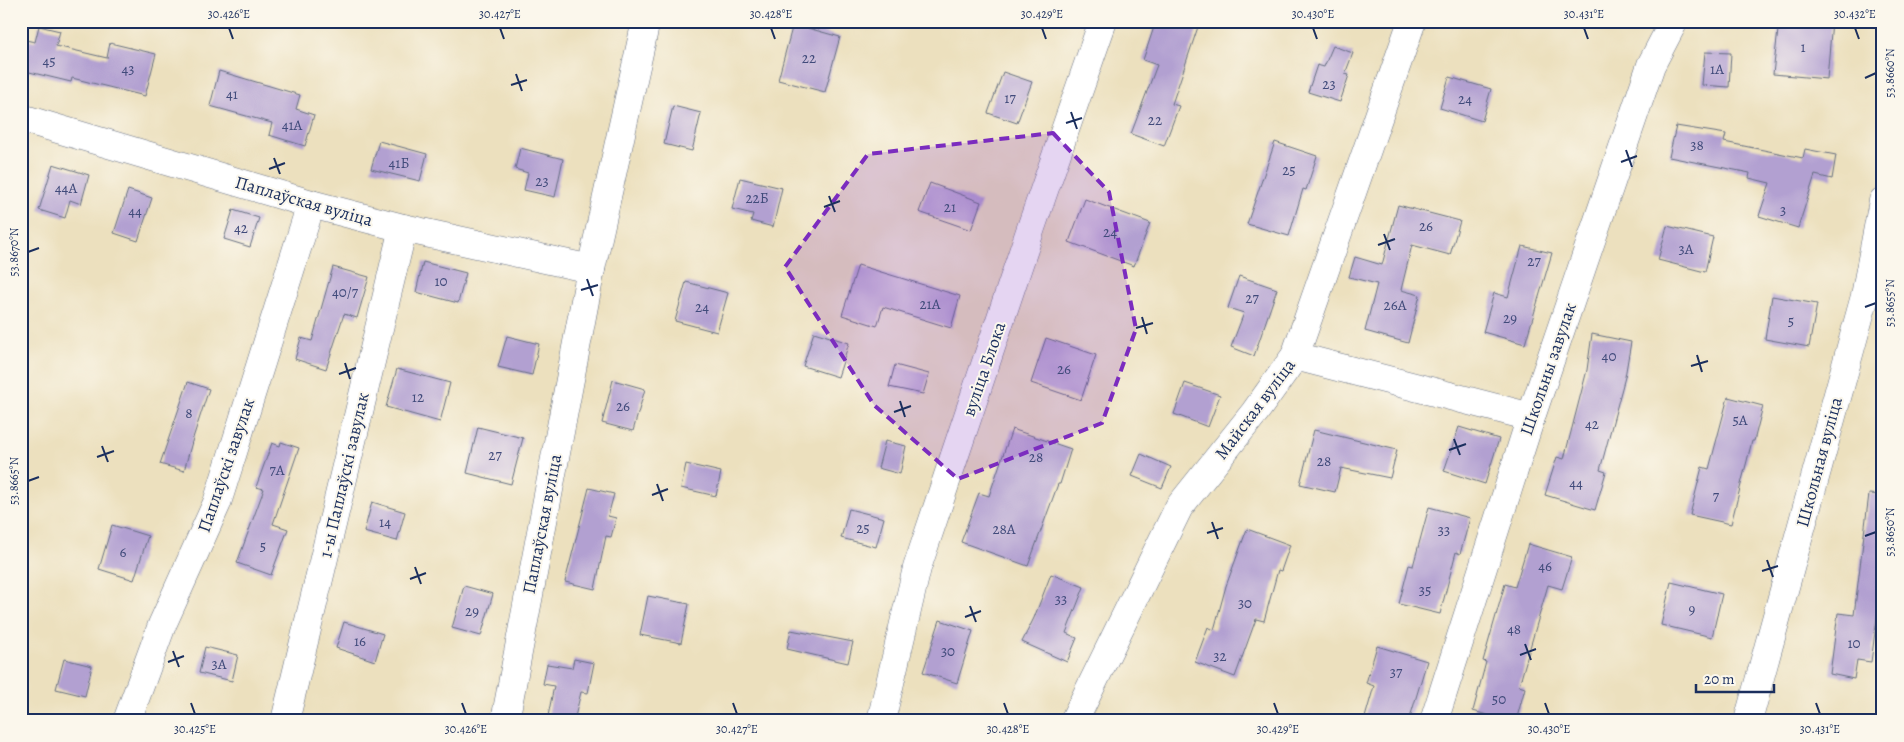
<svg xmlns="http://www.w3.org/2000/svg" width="1904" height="742" viewBox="0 0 1904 742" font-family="Alegreya,serif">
<rect width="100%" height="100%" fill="#fbf7ec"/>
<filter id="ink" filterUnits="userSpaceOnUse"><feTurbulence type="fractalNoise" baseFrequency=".02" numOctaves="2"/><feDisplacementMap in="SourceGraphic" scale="10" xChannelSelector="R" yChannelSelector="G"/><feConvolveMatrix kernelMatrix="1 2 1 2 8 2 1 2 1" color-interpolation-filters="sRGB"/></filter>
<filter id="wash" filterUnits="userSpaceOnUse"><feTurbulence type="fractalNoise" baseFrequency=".0096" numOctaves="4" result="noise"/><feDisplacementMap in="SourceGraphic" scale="20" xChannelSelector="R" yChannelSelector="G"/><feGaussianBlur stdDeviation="1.12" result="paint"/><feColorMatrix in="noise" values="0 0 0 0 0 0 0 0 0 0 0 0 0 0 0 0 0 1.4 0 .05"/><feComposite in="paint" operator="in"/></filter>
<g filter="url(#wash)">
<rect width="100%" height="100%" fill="#ece0be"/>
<g id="blocks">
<g fill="#b2a0d1">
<polygon points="1156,21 1200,21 1172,104 1179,106 1164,146 1131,134 1157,65 1143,60"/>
<polygon points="1779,21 1832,21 1827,79 1773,74"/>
<polygon points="793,24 840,37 825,92 778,80"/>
<polygon points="39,26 60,31 56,46 107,58 110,43 156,54 145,96 72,78 71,82 21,70 21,39 35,42"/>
<polygon points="1333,46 1353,53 1345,74 1349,75 1340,102 1308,92 1317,65 1324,67"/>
<polygon points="1705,52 1731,53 1729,87 1702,85"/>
<polygon points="219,71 300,95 296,109 314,115 305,146 269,135 272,123 210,106"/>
<polygon points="1003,72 1032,82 1017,123 988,113"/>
<polygon points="1449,77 1491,89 1482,121 1440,108"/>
<polygon points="673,106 701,113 692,151 664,144"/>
<polygon points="1676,126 1726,134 1724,142 1803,158 1805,149 1836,155 1832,179 1815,175 1798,228 1759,216 1770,183 1749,178 1750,173 1669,157"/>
<polygon points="379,141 427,154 420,181 371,169"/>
<polygon points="1275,142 1317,156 1306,190 1303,189 1289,236 1247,224"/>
<polygon points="520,148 563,159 555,197 524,190 528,173 515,169"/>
<polygon points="53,164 89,175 81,204 70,200 65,218 39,210"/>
<polygon points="740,178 782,188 773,227 751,221 753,214 732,209"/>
<polygon points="930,183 981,202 971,230 919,212"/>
<polygon points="128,190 152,198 138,241 114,233"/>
<polygon points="1085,199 1150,223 1134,266 1069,242"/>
<polygon points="1398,205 1460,221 1450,255 1412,245 1401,290 1420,295 1408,343 1365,331 1377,284 1349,277 1355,257 1382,265"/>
<polygon points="233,210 259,218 250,247 224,239"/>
<polygon points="1667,226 1713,237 1705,272 1658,260"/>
<polygon points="1522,246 1552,253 1525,344 1483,332 1494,293 1508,297"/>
<polygon points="423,262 466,273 458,303 416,292"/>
<polygon points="858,265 960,296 951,328 883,307 877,326 842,315"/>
<polygon points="333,267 369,277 357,318 344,314 326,369 295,359 301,338 312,341"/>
<polygon points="1239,276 1277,289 1254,356 1231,347 1244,313 1228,308"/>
<polygon points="686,282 728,293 717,332 675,321"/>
<polygon points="1772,296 1817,304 1809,347 1765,339"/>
<polygon points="814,332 849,343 838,377 803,366"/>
<polygon points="1592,334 1631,342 1625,377 1600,470 1606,472 1595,510 1545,495 1557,457 1564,459 1587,370"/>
<polygon points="507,336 539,344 532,375 498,367"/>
<polygon points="1046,338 1096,355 1081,400 1031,383"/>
<polygon points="895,365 929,374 923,394 889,387"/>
<polygon points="397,369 450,383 440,422 386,407"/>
<polygon points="613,380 645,389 633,431 602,423"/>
<polygon points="188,382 209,389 193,438 184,471 160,464"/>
<polygon points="1185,383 1220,395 1208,427 1174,414"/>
<polygon points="1728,397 1763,406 1754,441 1752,441 1731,524 1690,515 1702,467 1709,469"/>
<polygon points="478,427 523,438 511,484 467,473"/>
<polygon points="1459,427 1499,439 1485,484 1444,471"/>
<polygon points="1012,429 1071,449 1060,484 1058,484 1028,566 961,542 979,493 989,496"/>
<polygon points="1314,430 1397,450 1390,478 1341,468 1335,492 1300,484"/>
<polygon points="885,441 906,446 900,474 878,468"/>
<polygon points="281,442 299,448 273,524 288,529 271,575 237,563 264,489 256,487 272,443 280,446"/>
<polygon points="1141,454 1171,467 1162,488 1132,476"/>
<polygon points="686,464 721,472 716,496 681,488"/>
<polygon points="589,488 614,494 608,516 616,518 611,537 606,536 595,589 565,582"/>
<polygon points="1869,494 1883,495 1883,595 1880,595 1871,662 1857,660 1854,679 1830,674 1838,613 1854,615"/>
<polygon points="372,502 405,512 397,541 364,532"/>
<polygon points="1429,507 1470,518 1460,554 1456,552 1440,614 1399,604 1409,565 1413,566"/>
<polygon points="849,509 884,518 876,547 841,538"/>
<polygon points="112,525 148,536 134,580 99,569"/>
<polygon points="1247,529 1290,545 1281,571 1278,570 1264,621 1256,619 1235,677 1195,662 1208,627 1214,630 1226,586"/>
<polygon points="1528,544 1572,557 1562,589 1548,585 1519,686 1525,688 1516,721 1508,721 1473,711 1486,662 1483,661 1505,584 1515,587"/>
<polygon points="1051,574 1084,587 1066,633 1077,638 1067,662 1022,642 1034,618"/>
<polygon points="1671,582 1722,594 1712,637 1661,625"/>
<polygon points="464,586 493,594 481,636 452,628"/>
<polygon points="648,596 689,604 681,643 640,635"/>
<polygon points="940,620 973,631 957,683 923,672"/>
<polygon points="344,622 383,634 375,661 336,648"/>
<polygon points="791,630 853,642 848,663 787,649"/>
<polygon points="1377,646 1427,661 1409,721 1364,721 1374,686 1366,683"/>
<polygon points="205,647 238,655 232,681 199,673"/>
<polygon points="64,659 92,666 85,696 56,689"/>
<polygon points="574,659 594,663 588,693 581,692 574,721 547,721 554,686 543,684 547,664 572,668"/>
</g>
</g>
</g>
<g filter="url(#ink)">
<use href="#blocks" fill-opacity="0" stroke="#646d80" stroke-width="1"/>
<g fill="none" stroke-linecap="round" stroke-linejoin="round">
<g stroke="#646d80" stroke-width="29">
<g id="street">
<polyline points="21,118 311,204 403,228 591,269"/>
<polyline points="1295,356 1531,417"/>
<polyline points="127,721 162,625 217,503 311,204"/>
<polyline points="285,721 403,228"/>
<polyline points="505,721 591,269 646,21"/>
<polyline points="881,721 917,568 1032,225 1103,21"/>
<polyline points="1074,721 1179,507 1255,412 1295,356 1412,21"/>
<polyline points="1434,721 1531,417 1651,65 1674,21"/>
<polyline points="1748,721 1865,296 1883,201"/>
</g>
</g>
<use href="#street" stroke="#fff" stroke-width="28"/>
</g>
</g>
<path fill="#7b2cbf" fill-opacity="0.2" stroke="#7b2cbf" stroke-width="4" stroke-dasharray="10 6" stroke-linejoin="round" d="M1053,133L1109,192L1136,329L1102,423L958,479L874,405L785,267L868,154Z"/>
<path fill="none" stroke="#1b2f5e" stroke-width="2" d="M229,28L233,39M500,28L504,39M771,28L775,39M1042,28L1046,39M1313,28L1317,39M1584,28L1588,39M1855,28L1859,39M516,74L522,91M1865,78L1876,73M511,85L527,80M1071,112L1077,129M1066,123L1082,118M1626,150L1632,167M274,158L280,174M1621,162L1637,156M269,169L285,163M829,196L835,212M824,207L840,201M1384,234L1390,250M1378,245L1395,239M28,252L39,248M587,279L593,296M581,290L598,285M1865,307L1876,303M1142,317L1147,334M1136,328L1153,323M1697,355L1702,372M345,363L350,379M1691,366L1708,361M339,374L356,368M900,401L905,417M894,412L911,406M1454,439L1460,455M102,446L108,462M1449,450L1466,444M97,457L114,451M28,481L39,477M657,484L663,501M652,495L668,489M1212,522L1218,539M1207,533L1223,528M1865,536L1876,532M1767,560L1773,577M415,567L421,584M1762,571L1778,566M410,579L426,573M970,606L976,622M965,617L981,611M1525,644L1531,660M173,651L179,667M1520,655L1536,649M168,662L184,656M191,703L195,714M462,703L466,714M733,703L737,714M1004,703L1008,714M1274,703L1278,714M1545,703L1549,714M1816,703L1820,714"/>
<g text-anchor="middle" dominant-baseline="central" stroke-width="4" stroke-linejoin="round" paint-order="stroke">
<g font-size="15" fill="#414b7b">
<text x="1803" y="47">1</text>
<text x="809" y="58">22</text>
<text x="49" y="61">45</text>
<text x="128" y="69">43</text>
<text x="1717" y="69">1А</text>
<text x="1329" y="84">23</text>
<text x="232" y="94">41</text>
<text x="1010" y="98">17</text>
<text x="1465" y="99">24</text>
<text x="1155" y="120">22</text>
<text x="292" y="125">41А</text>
<text x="1697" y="145">38</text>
<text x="399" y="163">41Б</text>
<text x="1289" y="170">25</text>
<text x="542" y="181">23</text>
<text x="66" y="188">44А</text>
<text x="757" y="198">22Б</text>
<text x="950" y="207">21</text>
<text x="1783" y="210">3</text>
<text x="135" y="211">44</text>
<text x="1426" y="226">26</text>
<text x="241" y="228">42</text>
<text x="1110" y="232">24</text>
<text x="1686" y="249">3А</text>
<text x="1534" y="261">27</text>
<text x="441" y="281">10</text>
<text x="345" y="292">40/7</text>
<text x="1252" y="298">27</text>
<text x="930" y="304">21А</text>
<text x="1395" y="305">26А</text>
<text x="702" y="307">24</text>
<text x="1510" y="318">29</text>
<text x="1791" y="321">5</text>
<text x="1609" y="356">40</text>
<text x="1064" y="369">26</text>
<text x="418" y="397">12</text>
<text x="623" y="406">26</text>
<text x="189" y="413">8</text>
<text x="1740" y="420">5А</text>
<text x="1592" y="424">42</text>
<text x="495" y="455">27</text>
<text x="1036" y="457">28</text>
<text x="1324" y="461">28</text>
<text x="277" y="470">7А</text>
<text x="1576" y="483">44</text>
<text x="1716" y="496">7</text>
<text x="385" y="522">14</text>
<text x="863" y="528">25</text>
<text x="1004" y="529">28А</text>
<text x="1444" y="530">33</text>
<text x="263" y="546">5</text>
<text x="123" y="552">6</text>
<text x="1545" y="566">46</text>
<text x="1425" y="590">35</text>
<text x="1061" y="599">33</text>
<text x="1245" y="603">30</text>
<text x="1692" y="609">9</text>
<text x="472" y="611">29</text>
<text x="1514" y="629">48</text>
<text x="360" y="641">16</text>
<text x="1854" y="643">10</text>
<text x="948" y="651">30</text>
<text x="1220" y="656">32</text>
<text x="219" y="664">3А</text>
<text x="1396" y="672">37</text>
<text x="1499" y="699">50</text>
</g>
<g font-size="18" fill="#1b2f5e" stroke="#fbf7ec">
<text transform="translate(304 201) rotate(16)">Паплаўская вуліца</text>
<text transform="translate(984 369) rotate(-71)">вуліца Блока</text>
<text transform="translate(1548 369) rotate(-71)">Школьны завулак</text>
<text transform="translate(1255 409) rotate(-53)">Майская вуліца</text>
<text transform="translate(1819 462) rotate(-75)">Школьная вуліца</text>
<text transform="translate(226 465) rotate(-71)">Паплаўскі завулак</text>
<text transform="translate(344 475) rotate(-77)">1-ы Паплаўскі завулак</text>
<text transform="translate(542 524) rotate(-79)">Паплаўская вуліца</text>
</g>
</g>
<rect width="1904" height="742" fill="none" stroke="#fbf7ec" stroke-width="55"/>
<path d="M1696 684v8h78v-8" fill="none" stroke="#1b2f5e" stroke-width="2.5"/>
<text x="1704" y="684" font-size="15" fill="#1b2f5e" stroke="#fbf7ec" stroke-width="4" paint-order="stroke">20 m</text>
<rect x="28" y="28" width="1848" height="686" fill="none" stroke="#1b2f5e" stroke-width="2"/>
<g font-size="12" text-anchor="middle" fill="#1b2f5e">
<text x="229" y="18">30.426°E</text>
<text x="500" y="18">30.427°E</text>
<text x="771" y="18">30.428°E</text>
<text x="1042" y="18">30.429°E</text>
<text x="1313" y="18">30.430°E</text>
<text x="1584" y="18">30.431°E</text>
<text x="1855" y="18">30.432°E</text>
<text transform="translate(1890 73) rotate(-90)" y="4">53.8660°N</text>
<text transform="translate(14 252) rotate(-90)" y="4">53.8670°N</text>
<text transform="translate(1890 303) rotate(-90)" y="4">53.8655°N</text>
<text transform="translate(14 481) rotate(-90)" y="4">53.8665°N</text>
<text transform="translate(1890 532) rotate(-90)" y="4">53.8650°N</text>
<text x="195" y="733">30.425°E</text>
<text x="466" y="733">30.426°E</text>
<text x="737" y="733">30.427°E</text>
<text x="1008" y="733">30.428°E</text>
<text x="1278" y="733">30.429°E</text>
<text x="1549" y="733">30.430°E</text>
<text x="1820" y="733">30.431°E</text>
</g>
</svg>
